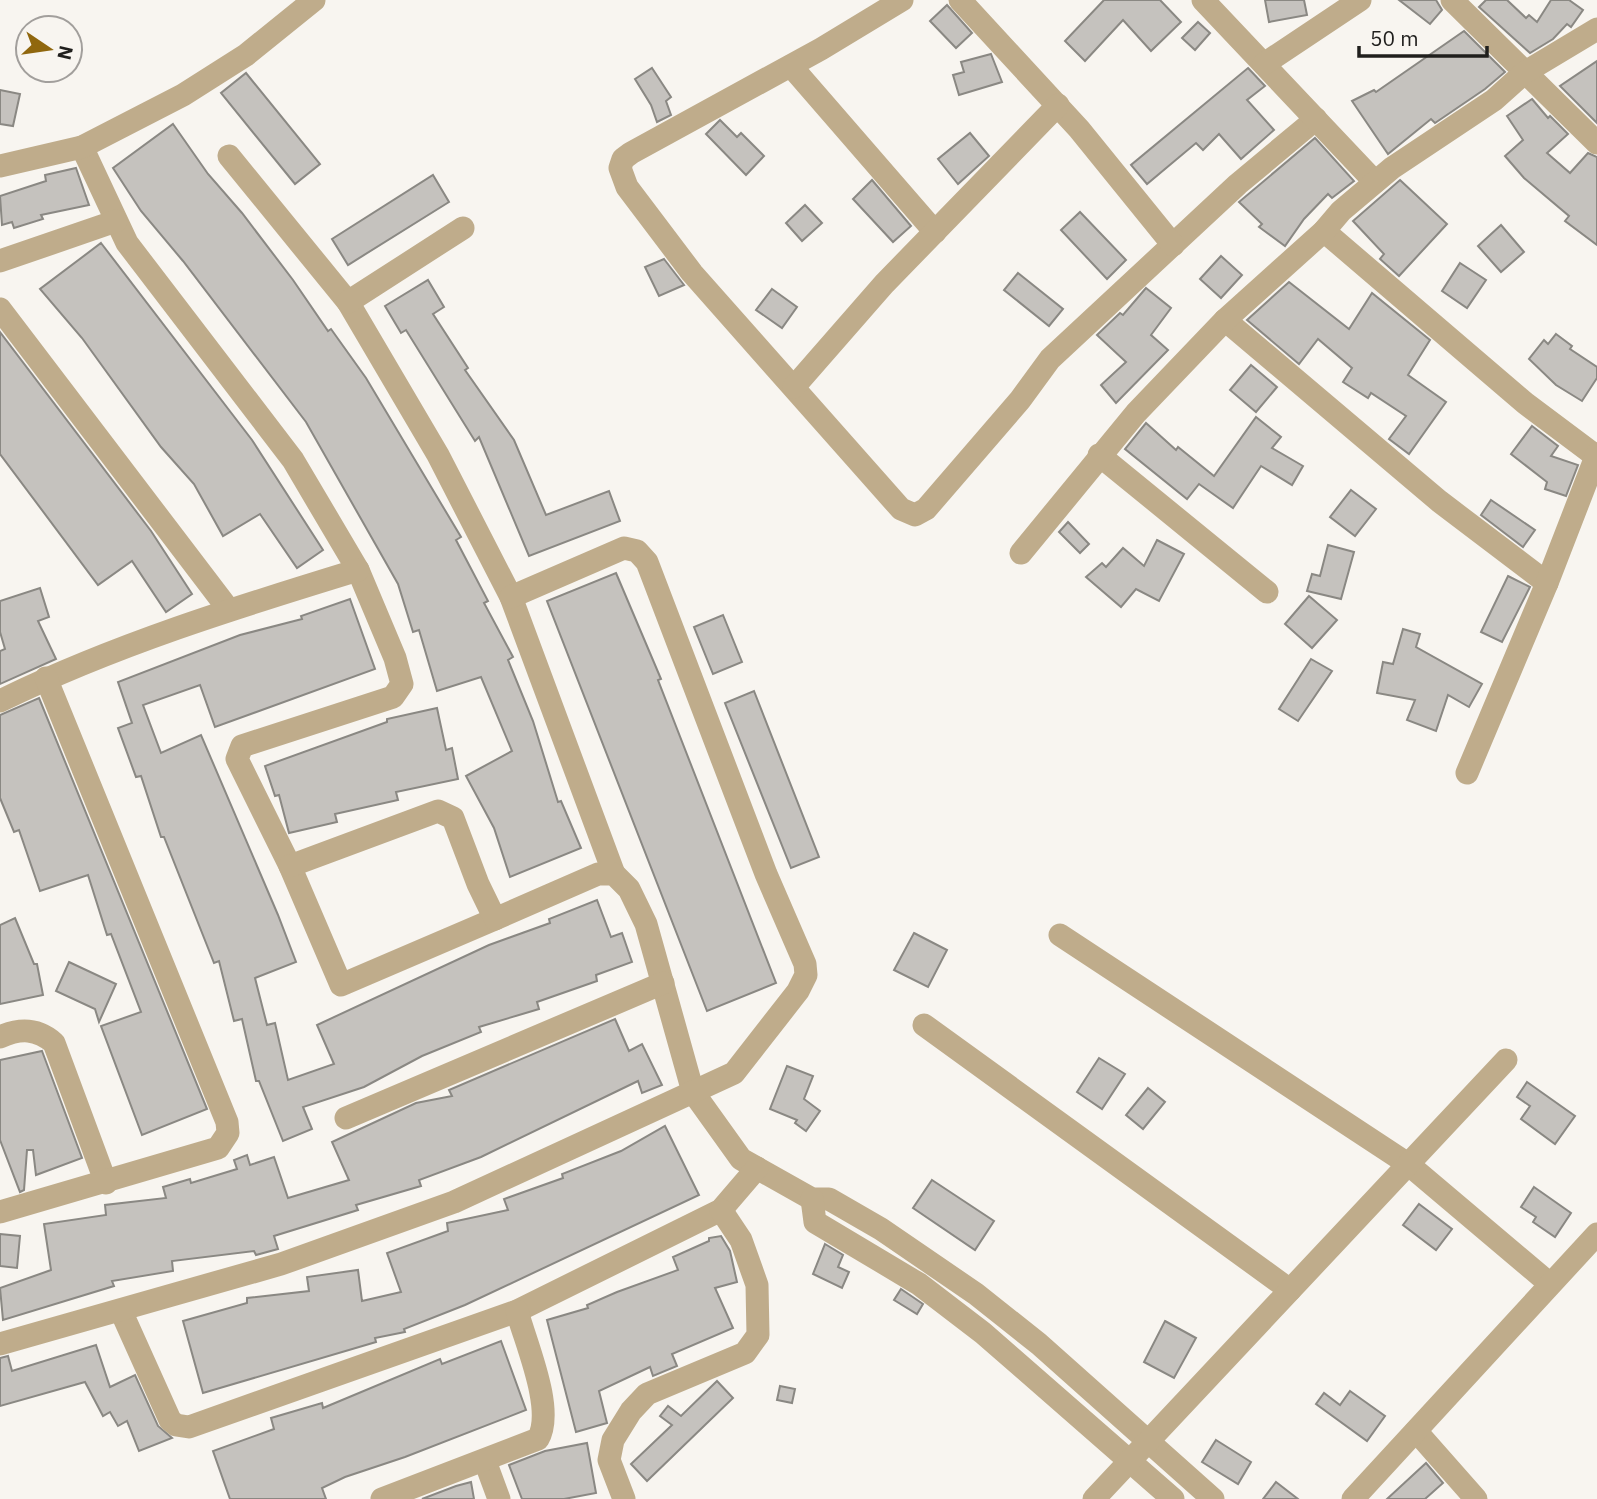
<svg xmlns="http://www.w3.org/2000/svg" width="1597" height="1499" viewBox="0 0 1597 1499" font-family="'IBM Plex Sans',sans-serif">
<rect width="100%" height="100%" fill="#f8f5f0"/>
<g fill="#c5c2be" stroke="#8a8883" stroke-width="2">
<polygon points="1104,0 1160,0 1181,22 1151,51 1123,20 1085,61 1065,41"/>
<polygon points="1265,0 1304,0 1307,15 1269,22"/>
<polygon points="1399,0 1436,0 1442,10 1430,24"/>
<polygon points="1486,0 1507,0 1526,18 1529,15 1537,22 1551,0 1569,0 1583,10 1571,27 1567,24 1553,39 1530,53 1479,7"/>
<polygon points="947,5 972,33 956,48 930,21"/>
<polygon points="1198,22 1210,33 1195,50 1182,38"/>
<polygon points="1464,31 1505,72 1485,89 1435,123 1431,119 1388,154 1352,101 1374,90 1376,92"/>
<polygon points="991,54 1002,82 959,95 953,75 964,72 961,62"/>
<polygon points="1597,61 1597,123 1560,86"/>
<polygon points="652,68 671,97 666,101 671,115 657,122 651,105 635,79"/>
<polygon points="1248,68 1265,86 1247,100 1274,130 1241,159 1219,134 1203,150 1196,143 1147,184 1131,165"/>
<polygon points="246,73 320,164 295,184 221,93"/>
<polygon points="0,90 20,94 13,126 0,124"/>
<polygon points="1532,99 1548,118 1550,116 1568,134 1547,153 1570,173 1588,153 1597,157 1597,245 1565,221 1569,216 1524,178 1505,156 1523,140 1507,116"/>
<polygon points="720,120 737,137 741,133 764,156 746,175 706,134"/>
<polygon points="173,124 208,174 242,213 293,280 328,331 331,329 366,378 461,537 456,540 488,601 484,603 513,657 508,660 533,721 558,802 561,801 581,848 510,877 494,828 466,776 512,751 481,677 437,691 419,630 413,632 398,584 306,422 183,261 141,211 113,168"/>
<polygon points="970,133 989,156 958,184 938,159"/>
<polygon points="1315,138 1354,181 1332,198 1328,194 1304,219 1285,246 1259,227 1262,224 1239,202"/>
<polygon points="76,168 89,205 41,215 43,219 14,228 12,222 2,225 0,196 46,181 45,175"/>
<polygon points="433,175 449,202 348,265 332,239"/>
<polygon points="872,180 911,226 893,242 853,199"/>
<polygon points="1400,180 1447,224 1399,276 1380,259 1384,254 1353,221"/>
<polygon points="805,205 822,223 802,241 786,223"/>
<polygon points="1080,212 1126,260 1107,279 1061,230"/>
<polygon points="1501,225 1524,252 1501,272 1478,246"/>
<polygon points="101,243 252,440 323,550 297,568 260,514 223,536 194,484 161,447 82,338 40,289"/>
<polygon points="1221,256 1242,275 1221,298 1200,279"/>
<polygon points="664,259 684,285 659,296 645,267"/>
<polygon points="1460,263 1486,280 1467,308 1442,291"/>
<polygon points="1018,273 1063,309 1049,326 1004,290"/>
<polygon points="428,280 444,307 433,314 468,368 465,370 514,440 546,515 609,491 620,521 529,556 479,437 475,441 406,330 401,333 385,306"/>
<polygon points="1289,282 1349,329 1372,293 1430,340 1408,375 1446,402 1409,454 1389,439 1406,416 1371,393 1368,398 1343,382 1352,368 1318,339 1299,364 1247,320"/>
<polygon points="1146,288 1171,308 1151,335 1168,350 1116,403 1101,385 1126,362 1097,335 1120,313 1123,315"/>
<polygon points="772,289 797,307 782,328 756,310"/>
<polygon points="0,332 151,531 192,594 166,612 132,561 98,585 0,454"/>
<polygon points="1556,334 1572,346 1570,349 1597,367 1597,378 1582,401 1556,385 1529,359 1544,340 1548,344"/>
<polygon points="1251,365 1277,387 1256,412 1230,390"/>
<polygon points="1256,417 1281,437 1272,448 1303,466 1292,485 1261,466 1233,508 1199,484 1187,499 1125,449 1146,423 1176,450 1178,447 1214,476"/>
<polygon points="1532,426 1558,446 1551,456 1578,465 1566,496 1545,489 1547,482 1511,454"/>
<polygon points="1351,490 1376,509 1355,536 1330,517"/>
<polygon points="1491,500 1535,530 1523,547 1481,515"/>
<polygon points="1068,522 1089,544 1080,553 1059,532"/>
<polygon points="1157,540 1184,554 1159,601 1136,589 1121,607 1086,577 1102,563 1106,567 1123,548 1144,566"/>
<polygon points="1328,545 1354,552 1341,599 1307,591 1312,574 1320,576"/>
<polygon points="616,573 661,679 658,680 776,983 707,1011 547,601"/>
<polygon points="1508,576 1530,587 1502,642 1481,632"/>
<polygon points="40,588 49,617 38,621 56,659 0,684 0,651 5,649 0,632 0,601"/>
<polygon points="1309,596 1337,620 1312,648 1285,624"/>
<polygon points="350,599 375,669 215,727 200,685 143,705 161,753 201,735 278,915 296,962 255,978 267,1025 275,1023 288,1080 334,1064 317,1025 489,945 550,923 549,919 597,900 611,937 622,933 632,962 596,975 597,981 537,1002 539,1009 479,1027 481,1032 422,1056 364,1087 303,1107 312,1129 283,1141 259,1081 256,1081 242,1019 234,1021 219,961 214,963 164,837 161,837 141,776 136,777 118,728 132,723 118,682 240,635 302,619 301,616"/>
<polygon points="723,615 742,662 713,674 694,627"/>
<polygon points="1403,629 1420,634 1416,647 1482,684 1469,707 1448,695 1436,731 1407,720 1415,700 1377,693 1383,662 1393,664"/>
<polygon points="1311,659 1332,671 1298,721 1279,709"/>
<polygon points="754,691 819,857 791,868 725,703"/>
<polygon points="39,698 207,1109 142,1135 101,1026 141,1012 111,934 107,935 88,875 40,891 19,830 14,832 0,798 0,715"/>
<polygon points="437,708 446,750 452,748 458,779 396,792 398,800 335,814 337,822 289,833 279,795 275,796 265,766 387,722 387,719"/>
<polygon points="15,918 34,964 37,964 43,995 0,1004 0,925"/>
<polygon points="914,933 947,950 928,987 894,970"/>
<polygon points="69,962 116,984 99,1022 95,1009 56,991"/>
<polygon points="615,1019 629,1051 642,1044 662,1085 642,1093 638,1081 481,1157 419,1180 421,1186 356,1205 358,1210 274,1236 278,1249 256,1255 254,1251 172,1261 173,1271 112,1281 114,1286 3,1320 0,1288 51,1270 44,1224 106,1215 105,1205 166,1198 163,1187 190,1179 191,1183 237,1169 234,1160 247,1155 250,1165 274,1157 288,1198 349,1180 332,1142 416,1103 452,1096 449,1090"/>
<polygon points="42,1051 82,1158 36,1175 33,1150 27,1150 24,1190 20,1192 0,1140 0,1060"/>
<polygon points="1099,1058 1125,1074 1102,1109 1077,1092"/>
<polygon points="787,1066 813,1076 804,1099 820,1111 806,1131 795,1123 797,1120 770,1109"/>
<polygon points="1527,1082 1575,1116 1555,1144 1521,1119 1530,1106 1517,1097"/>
<polygon points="1148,1088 1165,1102 1143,1129 1126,1115"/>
<polygon points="665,1126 699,1195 465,1305 404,1329 405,1332 375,1338 376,1342 203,1393 183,1321 247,1303 247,1298 309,1291 307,1277 358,1270 362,1301 401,1292 387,1253 448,1231 447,1223 508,1210 504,1199 563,1178 562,1174 621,1151"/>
<polygon points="932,1180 994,1221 975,1250 913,1208"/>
<polygon points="1534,1187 1571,1213 1555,1237 1533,1222 1536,1217 1521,1207"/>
<polygon points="1419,1204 1452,1229 1436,1250 1403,1225"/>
<polygon points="0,1234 20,1236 17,1268 0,1266"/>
<polygon points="721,1236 730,1251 737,1282 715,1288 733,1328 672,1354 677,1366 653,1376 650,1367 599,1391 607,1423 576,1432 547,1320 588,1308 587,1305 617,1292 678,1270 673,1257 709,1241 709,1238"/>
<polygon points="825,1244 843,1255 838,1267 849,1272 842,1288 813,1274"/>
<polygon points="901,1289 923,1304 917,1314 894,1300"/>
<polygon points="1165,1321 1196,1338 1174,1378 1144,1362"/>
<polygon points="501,1341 526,1410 405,1457 345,1477 322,1488 326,1499 230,1499 213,1451 274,1429 271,1418 322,1403 323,1408 440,1359 442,1364"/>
<polygon points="96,1345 110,1387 135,1375 158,1426 172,1438 139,1451 127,1421 118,1426 110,1412 103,1416 85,1382 0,1406 0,1358 8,1356 12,1371"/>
<polygon points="717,1381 733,1398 647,1481 631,1464 672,1425 660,1416 668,1406 681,1416"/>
<polygon points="780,1386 795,1389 792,1403 777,1400"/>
<polygon points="1350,1391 1385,1416 1367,1441 1316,1404 1324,1393 1340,1405"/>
<polygon points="1216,1440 1251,1462 1238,1484 1202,1462"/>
<polygon points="587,1443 596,1493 564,1499 522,1499 509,1465 545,1451"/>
<polygon points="1426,1463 1443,1483 1425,1499 1387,1499"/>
<polygon points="471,1482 474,1499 422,1499 456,1486"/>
<polygon points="1276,1482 1298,1499 1263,1499"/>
</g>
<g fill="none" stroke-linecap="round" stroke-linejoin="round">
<g stroke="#bfac8b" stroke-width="23">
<polyline points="902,0 821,49 631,153 623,159 620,168 627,187 692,273 901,509 915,515 926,509 1020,400 1050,359 1238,184 1316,119"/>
<polyline points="960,0 1079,129 1173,245"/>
<polyline points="1203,0 1375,182"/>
<polyline points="1452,0 1597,143"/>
<polyline points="1264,64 1360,0"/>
<polyline points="791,66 935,232"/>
<polyline points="82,147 127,243 293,460 358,570 395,658 402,684 393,697 242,746 237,759 290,866 341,985 495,919"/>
<polyline points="229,156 348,302 438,455 511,597 614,874"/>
<polyline points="0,166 82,147 183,95 246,55 314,0"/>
<polyline points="1324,231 1525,403 1597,457"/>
<polyline points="0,261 116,221"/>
<polyline points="348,302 463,228"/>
<polyline points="0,309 229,610"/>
<polyline points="1225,320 1439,501 1547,583"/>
<polyline points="794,387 884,284 1058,105"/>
<polyline points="1099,455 1267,592"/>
<polyline points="1021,553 1136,413 1225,320 1324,231 1341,211 1392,168 1494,100 1524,73 1597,29"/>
<path d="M0,701C114,645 237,607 358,570"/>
<polyline points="1467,773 1547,583 1597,454"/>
<polyline points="290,866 438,811 453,818 478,884 495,919 598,874 614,874 629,889 646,924 693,1092 741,1159 812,1199 829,1199 881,1229 976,1294 1039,1344 1213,1499"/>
<polyline points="1060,935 1408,1164 1550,1284"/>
<polyline points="924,1025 1290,1290"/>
<path d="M0,1037C20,1028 37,1028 54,1043L106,1183"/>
<polyline points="346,1118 663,983"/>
<polyline points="812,1199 815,1222 919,1284 983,1333 1173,1499"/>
<polyline points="0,1212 218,1148 228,1133 227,1122 46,678"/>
<polyline points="121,1311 170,1420 176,1425 189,1427 517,1311 721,1210 757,1168"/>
<polyline points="0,1344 281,1264 454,1202 734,1073 798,991 806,975 805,964 766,874 647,562 637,551 624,548 511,597"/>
<polyline points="1416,1431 1476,1499"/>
<polyline points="485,1461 499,1499"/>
<path d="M382,1499L538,1439C555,1410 526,1344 517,1311"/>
<polyline points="624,1499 609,1460 613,1440 631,1411 647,1394 745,1353 758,1335 757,1285 741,1240 721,1210"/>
<polyline points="1094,1499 1506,1060"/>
<polyline points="1353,1499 1597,1234"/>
</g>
</g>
<g transform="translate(49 49) rotate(103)"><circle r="33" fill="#f8f5f0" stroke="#a29f9c" stroke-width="2"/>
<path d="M0-5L12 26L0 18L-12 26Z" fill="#90670e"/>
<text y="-10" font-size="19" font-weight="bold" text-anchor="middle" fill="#201f1d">N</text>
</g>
<path d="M1359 46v10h128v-10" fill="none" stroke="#201f1d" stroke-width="3.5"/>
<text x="1370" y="46" font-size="21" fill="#201f1d" stroke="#f8f5f0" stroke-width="5" paint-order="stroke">50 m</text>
</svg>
